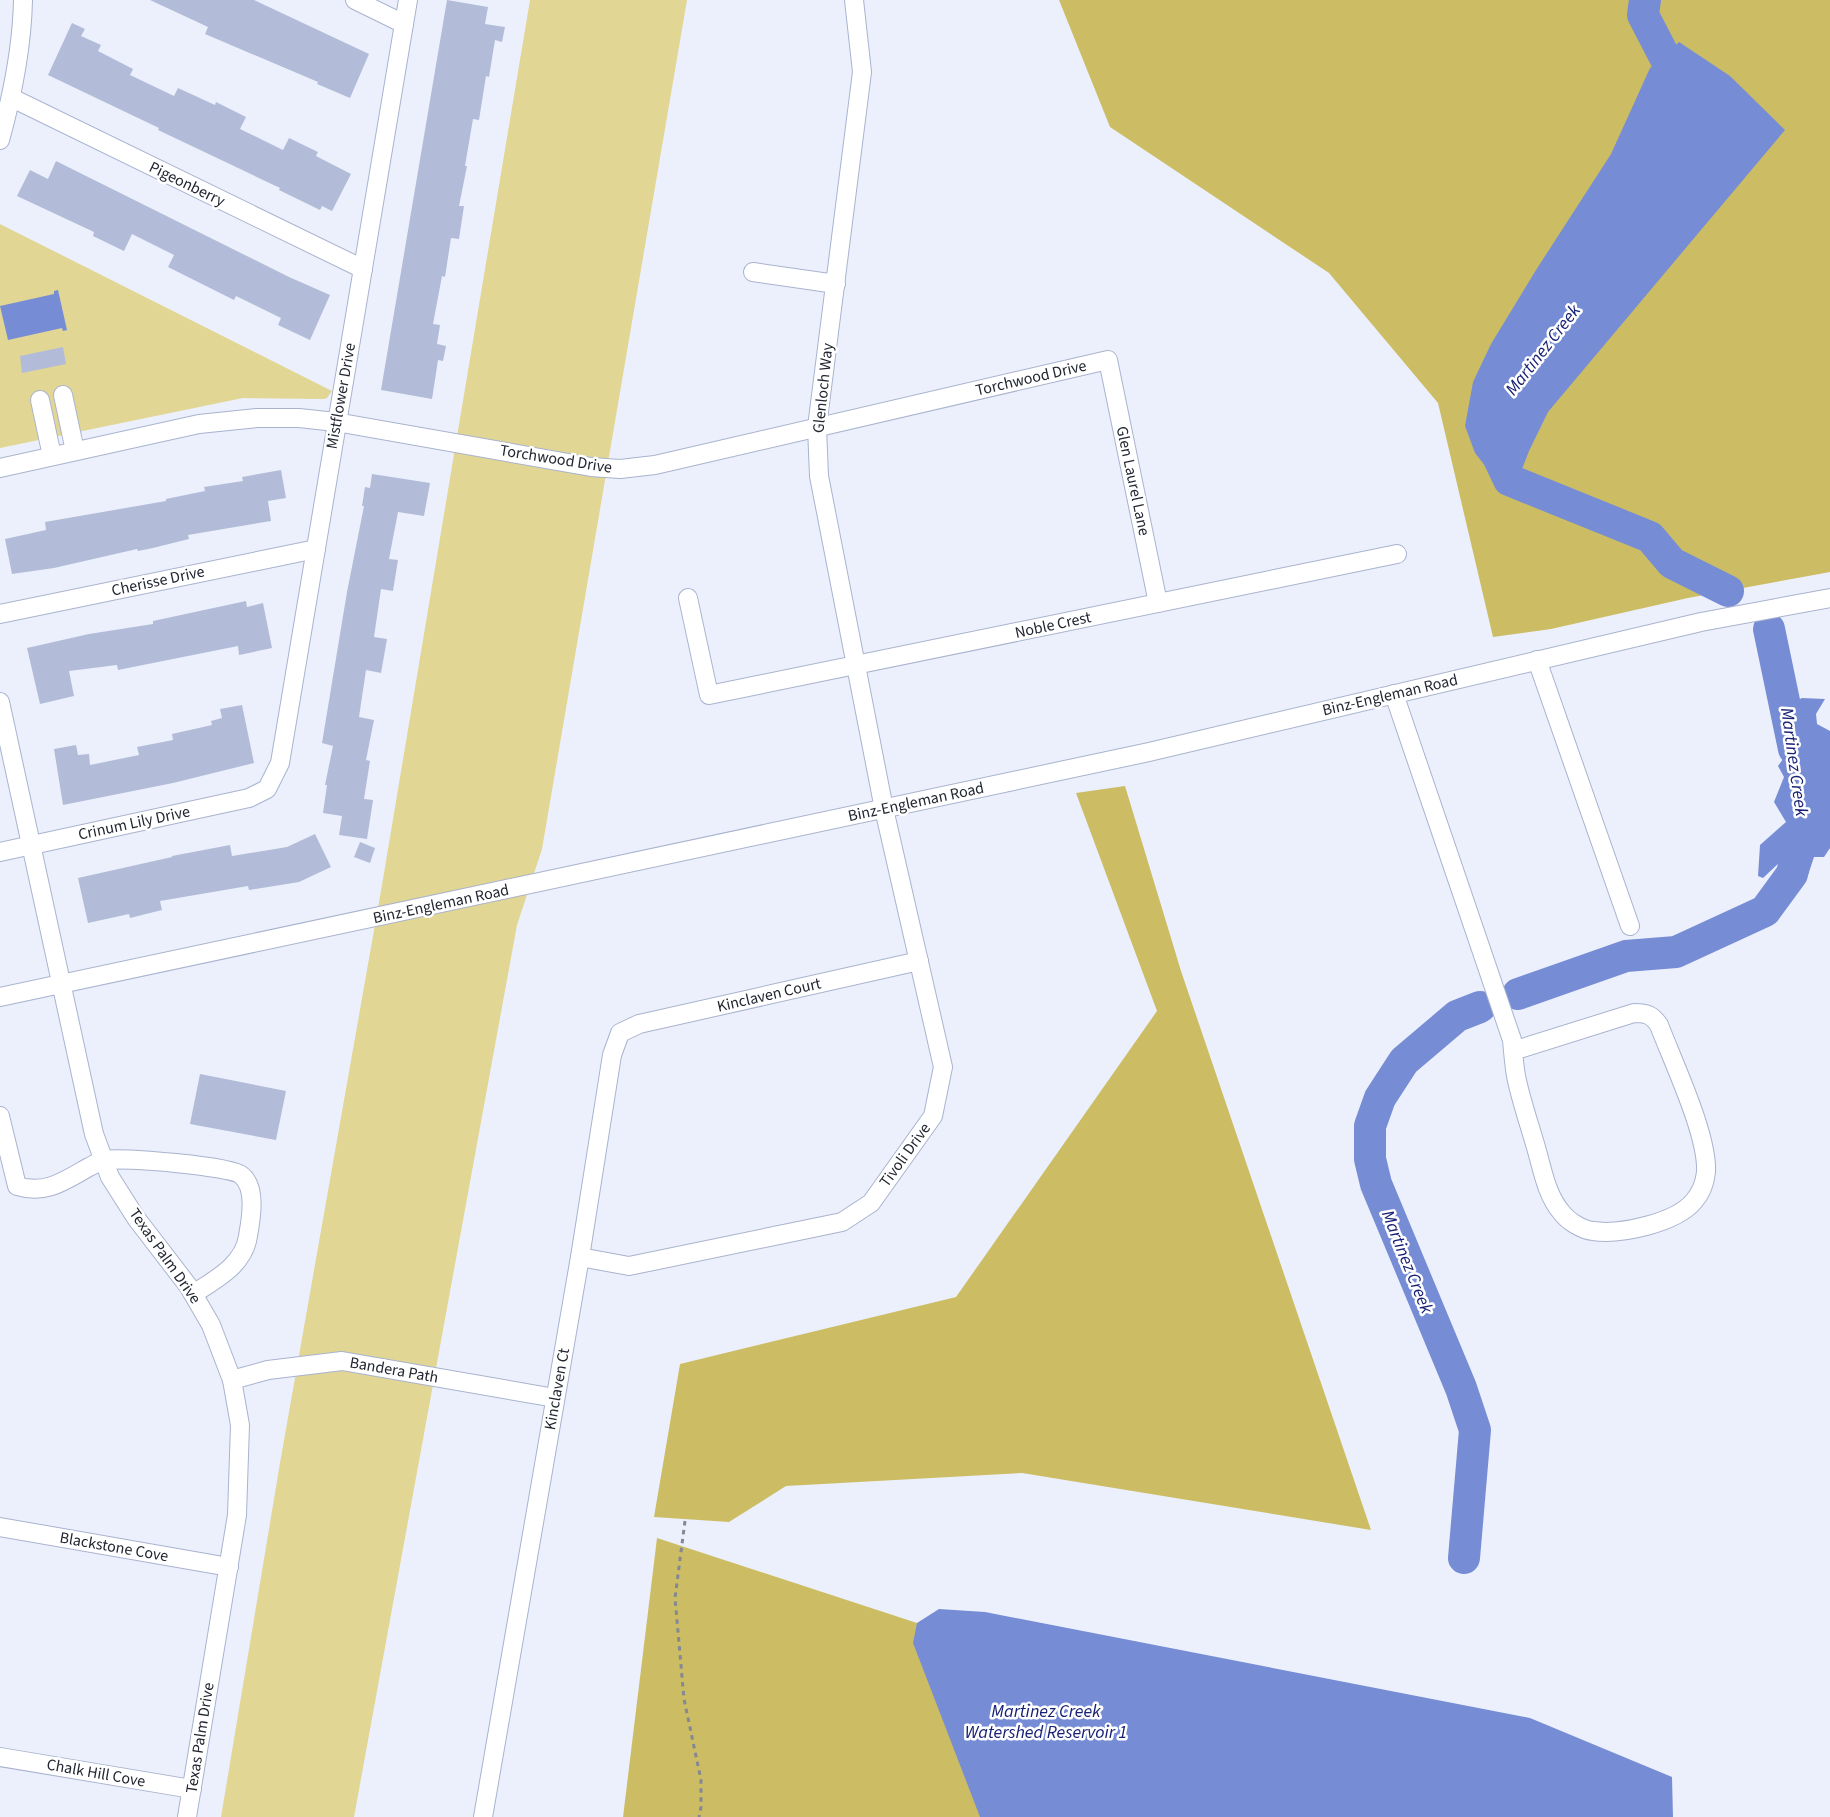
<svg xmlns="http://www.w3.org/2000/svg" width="1830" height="1817" viewBox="0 0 1830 1817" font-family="'Source Sans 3',sans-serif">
<rect width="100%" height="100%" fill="#ecf0fc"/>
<g fill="#e1d694">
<polygon points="530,0 687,0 542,849 517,925 354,1817 221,1817 280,1463 382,885"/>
<polygon points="0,224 332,391 327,398 324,399 243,398 0,448"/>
</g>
<g fill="#ccbd64">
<polygon points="1059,0 1830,0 1830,572 1688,598 1551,629 1493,637 1438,403 1329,273 1110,127"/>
<polygon points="1125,786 1181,971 1371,1530 1022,1473 786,1486 729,1522 654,1517 680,1364 956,1297 1157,1011 1076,793"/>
<polygon points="657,1538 917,1623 981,1817 623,1817"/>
</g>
<g fill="#768dd6">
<polygon points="1679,42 1730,76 1785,130 1548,412 1529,451 1517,482 1493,476 1475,453 1465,426 1473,382 1491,344 1536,270 1611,154 1650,68"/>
<polygon points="58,290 67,330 63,331 62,328 8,340 0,306 54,294 54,291"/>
<polygon points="1802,698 1825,699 1816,714 1817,724 1830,731 1830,848 1824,857 1814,857 1808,875 1791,897 1805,864 1794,849 1763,878 1758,876 1760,845 1786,822 1774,802 1784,777 1778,766 1791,748 1781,708"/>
<polygon points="939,1609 985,1612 1530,1718 1672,1777 1673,1817 980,1817 913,1643 917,1623"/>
</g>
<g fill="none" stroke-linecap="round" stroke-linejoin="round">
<g stroke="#768dd6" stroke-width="32">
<polyline points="1645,0 1643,15 1671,69 1676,95"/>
<polyline points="1494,448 1509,480 1650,537 1672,563 1728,591"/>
<polyline points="1769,629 1794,749"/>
<polyline points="1518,994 1626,956 1676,952 1765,911 1792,874 1804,819 1803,810"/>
<polyline points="1464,1558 1475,1430 1461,1388 1376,1184 1370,1159 1370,1126 1380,1098 1404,1061 1457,1016 1480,1007"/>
</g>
</g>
<g fill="#b2bcd8">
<polygon points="150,0 254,0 369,54 350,98 317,84 318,82 205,34 208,27"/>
<polygon points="447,0 488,7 485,24 505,27 502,42 495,40 489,77 486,76 479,120 473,119 465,166 467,166 459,206 464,206 459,239 451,238 445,277 442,276 433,324 440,325 437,344 446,346 443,361 438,360 432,399 381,390"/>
<polygon points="72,23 85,29 81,36 101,45 98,51 133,69 130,75 174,96 178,88 215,105 216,102 246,117 240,129 283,150 289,138 318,152 316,156 351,174 332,211 322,206 320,210 279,190 280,188 158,130 159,128 48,75"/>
<polygon points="56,161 289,277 330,295 310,340 278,325 281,318 236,296 234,300 168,267 174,255 132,234 124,251 93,236 94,232 17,196 30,170 48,179"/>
<polygon points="63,347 66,364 22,373 20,356"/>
<polygon points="281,470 286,498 268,501 271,521 188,535 189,539 153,548 138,551 137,549 54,568 12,574 5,539 46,530 45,522 166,501 166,499 205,491 204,487 243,481 242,477"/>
<polygon points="372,474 430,483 424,516 398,512 389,559 398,560 393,591 381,589 374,637 387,639 381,673 366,670 359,717 374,720 366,760 370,761 364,799 373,800 367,839 339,835 342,816 323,813 327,785 325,785 333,746 322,743 347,592 364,506 362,506 365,487 370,488"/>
<polygon points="246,601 247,607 263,603 272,648 239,655 238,646 118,670 117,665 69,671 74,696 40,704 27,648 89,634 153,624 153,621"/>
<polygon points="242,705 254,763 173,783 63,805 54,749 76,745 78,755 89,754 90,765 139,755 137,747 173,740 172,734 212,725 211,721 222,718 220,709"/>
<polygon points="315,834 331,867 299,882 249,890 248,886 160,901 162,910 130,918 129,914 88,923 78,878 172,857 172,856 230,845 232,856 287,847"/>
<polygon points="360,842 375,848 370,863 354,857"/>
<polygon points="200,1074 286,1091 276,1140 190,1124"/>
</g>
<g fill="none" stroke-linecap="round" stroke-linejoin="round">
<g stroke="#a9b3cf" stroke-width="20">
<g id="minor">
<polyline points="355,0 404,24"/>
<polyline points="12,98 363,269"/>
<path d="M0,140C13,93 22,48 23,0"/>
<polyline points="753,272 836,284"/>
<polyline points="63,395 75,451"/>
<polyline points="40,400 52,456"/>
<polyline points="0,468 199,424 257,418 299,418 336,422 591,467 620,469 655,465 1108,360 1158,603"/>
<polyline points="688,598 709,695 1397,554"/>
<polyline points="0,614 316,549"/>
<polyline points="1537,660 1630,926"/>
<path d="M1394,694L1512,1040C1513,1052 1514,1064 1516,1076C1521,1101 1530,1126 1537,1151C1543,1172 1547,1196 1562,1213C1568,1221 1582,1230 1593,1231C1620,1235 1676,1223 1694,1201C1701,1193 1705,1182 1706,1172C1708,1135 1673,1062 1659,1025C1652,1015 1647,1013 1634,1013L1513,1051"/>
<polyline points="0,702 94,1134 110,1177 136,1218 189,1287 211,1325 232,1380 240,1425 237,1515 187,1817"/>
<polyline points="0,852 249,798 267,789 280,763 408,0"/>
<polyline points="0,997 1149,752 1701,622 1830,598"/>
<path d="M0,1116L17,1186C46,1195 64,1181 89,1167C94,1165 100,1160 105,1160C122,1157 231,1166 241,1175C257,1187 251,1219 248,1236C244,1265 215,1280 193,1294"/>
<polyline points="580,1257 629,1266 842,1222 871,1203 933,1116 943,1067 884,809 819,476 817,427 862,72 854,0"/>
<polyline points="232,1380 268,1370 342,1361 555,1398"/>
<polyline points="0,1527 229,1567"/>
<polyline points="0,1757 192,1789"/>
<polyline points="483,1817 580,1257 612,1055 620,1033 639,1024 919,961"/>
</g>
</g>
<polyline stroke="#848893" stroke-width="3" stroke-dasharray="4.5 4.5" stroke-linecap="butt" points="685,1521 675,1598 684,1699 701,1780 701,1807 699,1817"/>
<use href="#minor" stroke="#fff" stroke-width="18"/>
</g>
<g text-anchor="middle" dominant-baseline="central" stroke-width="5" stroke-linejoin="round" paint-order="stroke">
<g font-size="16" fill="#222630" stroke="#fff">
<text transform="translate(187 184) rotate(26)">Pigeonberry</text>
<text transform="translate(1031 378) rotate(-13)">Torchwood Drive</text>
<text transform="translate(823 388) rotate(-84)">Glenloch Way</text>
<text transform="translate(341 396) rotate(-80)">Mistflower Drive</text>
<text transform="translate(556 459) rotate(9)">Torchwood Drive</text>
<text transform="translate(1133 481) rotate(78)">Glen Laurel Lane</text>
<text transform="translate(158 581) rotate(-12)">Cherisse Drive</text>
<text transform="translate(1053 625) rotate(-12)">Noble Crest</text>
<text transform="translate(1390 695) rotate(-13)">Binz-Engleman Road</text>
<text transform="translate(916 802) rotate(-12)">Binz-Engleman Road</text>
<text transform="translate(134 823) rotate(-12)">Crinum Lily Drive</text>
<text transform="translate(441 904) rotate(-12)">Binz-Engleman Road</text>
<text transform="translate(769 995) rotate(-13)">Kinclaven Court</text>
<text transform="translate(905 1155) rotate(-54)">Tivoli Drive</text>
<text transform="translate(165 1256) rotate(55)">Texas Palm Drive</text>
<text transform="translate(394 1370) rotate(10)">Bandera Path</text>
<text transform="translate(557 1389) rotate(-80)">Kinclaven Ct</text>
<text transform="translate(114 1547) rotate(10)">Blackstone Cove</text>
<text transform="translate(200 1738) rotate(-81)">Texas Palm Drive</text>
<text transform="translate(96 1773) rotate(10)">Chalk Hill Cove</text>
</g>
<g font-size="18" font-style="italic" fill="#162074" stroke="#fff">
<text transform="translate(1543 350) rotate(-52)">Martinez Creek</text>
<text transform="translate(1794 762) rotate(82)">Martinez Creek</text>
<text transform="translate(1407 1262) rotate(68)">Martinez Creek</text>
<text x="1046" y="1711">Martinez Creek<tspan x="1046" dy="21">Watershed Reservoir 1</tspan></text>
</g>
</g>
</svg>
